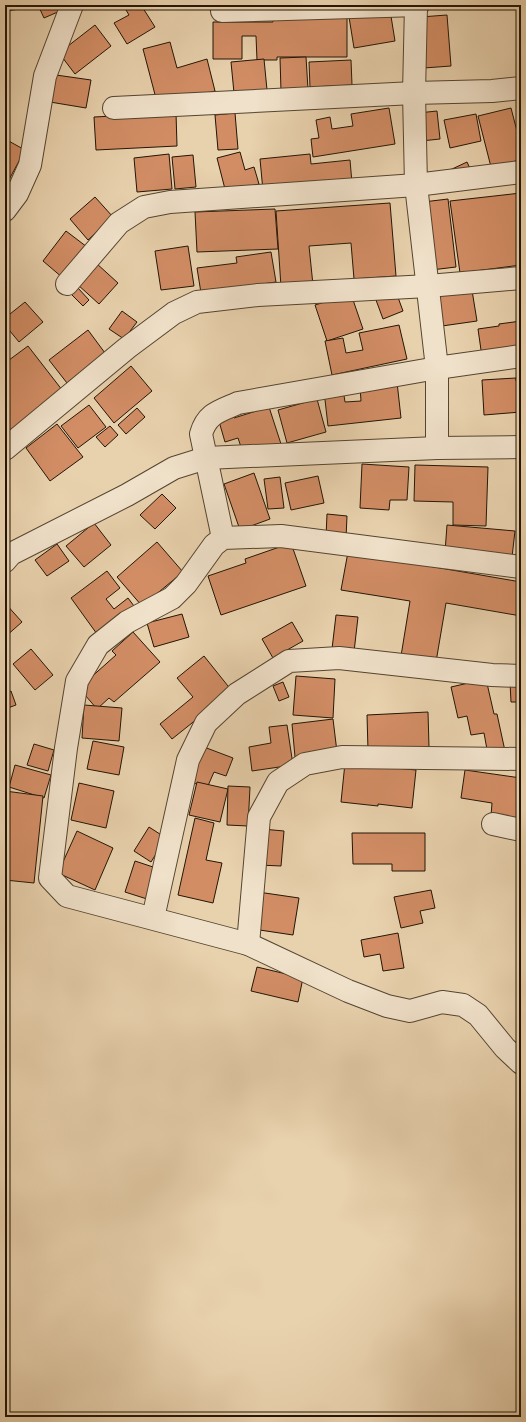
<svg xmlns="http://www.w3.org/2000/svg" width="526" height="1422" viewBox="0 0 526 1422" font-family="Cardo,serif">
<rect width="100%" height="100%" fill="#e8d1ad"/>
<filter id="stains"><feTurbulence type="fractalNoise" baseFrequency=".005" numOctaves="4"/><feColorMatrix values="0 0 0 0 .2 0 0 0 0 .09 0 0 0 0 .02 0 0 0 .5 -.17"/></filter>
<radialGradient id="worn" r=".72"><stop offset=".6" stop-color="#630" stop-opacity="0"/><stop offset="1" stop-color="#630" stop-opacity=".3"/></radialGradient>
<g fill="#d28d65" stroke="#231505">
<polygon points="5,5 50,5 5,11"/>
<polygon points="38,5 58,5 60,11 44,18"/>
<polygon points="123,5 141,5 155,27 127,44 114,23 129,15"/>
<polygon points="390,10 395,41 354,48 349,17"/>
<polygon points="447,15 451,66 410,69 407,18"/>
<polygon points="273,16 347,16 347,57 277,57 277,60 257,60 256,36 242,36 242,59 213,59 213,22 273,22"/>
<polygon points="95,25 111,46 75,74 59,53"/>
<polygon points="170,42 177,68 207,59 215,91 158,106 143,49"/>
<polygon points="306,57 308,89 281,91 280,58"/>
<polygon points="264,59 267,90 234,93 231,62"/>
<polygon points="351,60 352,85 310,87 309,62"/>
<polygon points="49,74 91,80 86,108 44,101"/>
<polygon points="389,108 395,144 313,157 311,139 319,138 316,120 330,117 332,129 353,126 351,114"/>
<polygon points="511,108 519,139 521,139 521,165 520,160 491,167 478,116"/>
<polygon points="437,111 440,139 421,141 418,113"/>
<polygon points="176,113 177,146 96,150 94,117"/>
<polygon points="235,113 238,149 218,150 215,115"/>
<polygon points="476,114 481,141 450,148 444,120"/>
<polygon points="5,139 25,150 5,187"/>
<polygon points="240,152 245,170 254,167 259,184 226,193 217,158"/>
<polygon points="169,154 172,189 137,192 134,158"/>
<polygon points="310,154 311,164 350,160 352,183 263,191 260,159"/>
<polygon points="193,155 196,187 175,189 172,157"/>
<polygon points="467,162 473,175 450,170"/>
<polygon points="521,193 521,265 460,273 450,201"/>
<polygon points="95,197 113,217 88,240 70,219"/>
<polygon points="448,199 456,267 423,271 415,203"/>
<polygon points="390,203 396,276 354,279 351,243 309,246 313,285 281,287 276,211"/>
<polygon points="275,209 278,249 197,252 195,212"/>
<polygon points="66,231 87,247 63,278 43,261"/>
<polygon points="188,246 194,286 161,290 155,251"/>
<polygon points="271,252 276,282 201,293 197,268 237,263 236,257"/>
<polygon points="96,263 118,283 99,304 77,284"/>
<polygon points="470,278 477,321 428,328 422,285"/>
<polygon points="78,288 89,300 83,306 71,294"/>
<polygon points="396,292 403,311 383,319 376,300"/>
<polygon points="351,294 363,329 327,341 315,305"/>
<polygon points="25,302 43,322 19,342 5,325 5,318"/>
<polygon points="122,311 137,322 124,339 109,329"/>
<polygon points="521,321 521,359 482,357 478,329 499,326 499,324"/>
<polygon points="399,325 407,359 332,375 325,341 343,338 346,353 363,350 359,333"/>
<polygon points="88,330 105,353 67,383 49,360"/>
<polygon points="28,346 66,395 5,435 5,363"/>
<polygon points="131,366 152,391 114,423 94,398"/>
<polygon points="516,378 516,381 521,380 521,412 484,415 482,380"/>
<polygon points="397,382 401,418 328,426 324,391 343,389 345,402 361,401 360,386"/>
<polygon points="317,399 326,432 287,443 278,410"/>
<polygon points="89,405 106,427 78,448 61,426"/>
<polygon points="269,407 281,444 244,456 238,438 225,442 218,418 233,413 234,418"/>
<polygon points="137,408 145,417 126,434 118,425"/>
<polygon points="521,422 521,442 517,423"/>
<polygon points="57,424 83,457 50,481 26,448"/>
<polygon points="110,426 118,435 105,447 96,437"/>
<polygon points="362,464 409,467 407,500 390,500 389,510 360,508"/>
<polygon points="415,465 488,467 486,526 453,525 453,502 414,501"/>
<polygon points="254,473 270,519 240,530 224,484"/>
<polygon points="318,476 324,503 291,510 285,483"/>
<polygon points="280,477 284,508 268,509 264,479"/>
<polygon points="162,494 176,508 155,529 140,515"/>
<polygon points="327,514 347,516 346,538 326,537"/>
<polygon points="94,523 111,545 84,567 66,546"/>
<polygon points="447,525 515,531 512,557 445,552"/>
<polygon points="5,527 10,542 5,544"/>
<polygon points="157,542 183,572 142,606 117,577"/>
<polygon points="291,543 306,586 221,615 208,576 246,563 245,559"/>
<polygon points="57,544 69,561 47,576 35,560"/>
<polygon points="348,552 521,582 521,616 446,603 436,662 401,656 410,601 341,590"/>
<polygon points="107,571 120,588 106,599 114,609 128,598 134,606 97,634 71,598"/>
<polygon points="5,603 22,622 5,637"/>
<polygon points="182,614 189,637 154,647 147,623"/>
<polygon points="336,615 358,617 354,652 332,649"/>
<polygon points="292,622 303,641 273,658 262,639"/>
<polygon points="133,632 160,662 114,702 109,698 97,709 79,688 116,655 112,651"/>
<polygon points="31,649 53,675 35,690 13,664"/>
<polygon points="204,656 232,691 172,739 160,724 193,697 177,678"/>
<polygon points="296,676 335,679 333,718 293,715"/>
<polygon points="486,679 494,714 497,714 505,751 488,755 484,733 471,735 467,716 458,718 451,687"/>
<polygon points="521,681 521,720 519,720 518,702 511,702 510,682"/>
<polygon points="283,682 289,697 279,701 273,686"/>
<polygon points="11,691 16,705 5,709 5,694"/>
<polygon points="84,705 122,708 119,741 82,738"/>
<polygon points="428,712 429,747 368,750 367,715"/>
<polygon points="333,719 337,752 295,757 292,724"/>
<polygon points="287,725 293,765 252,771 249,747 271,743 269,727"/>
<polygon points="93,741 124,747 119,775 87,769"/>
<polygon points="34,744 54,750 48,771 27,765"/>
<polygon points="204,747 233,758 226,776 214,772 207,788 191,782"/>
<polygon points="345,763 416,770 412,808 378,804 378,806 341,802"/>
<polygon points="15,765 51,775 44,798 9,787"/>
<polygon points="465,770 521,778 521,821 491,816 492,803 461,798"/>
<polygon points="197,782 228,789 220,822 189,815"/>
<polygon points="79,783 114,791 106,828 71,820"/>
<polygon points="228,786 250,787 248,826 227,825"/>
<polygon points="5,791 43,796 34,883 5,880"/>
<polygon points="195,818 214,823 206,860 222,863 213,903 178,895"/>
<polygon points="149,827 166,838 151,862 134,851"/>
<polygon points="262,829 284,831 281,866 259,865"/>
<polygon points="77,831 113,848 95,890 58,873"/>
<polygon points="352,833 425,833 425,871 392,871 392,864 353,864"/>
<polygon points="135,861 156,868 147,899 125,892"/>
<polygon points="431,890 435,908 420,911 423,923 401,928 394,897"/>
<polygon points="258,892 299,898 293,935 253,929"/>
<polygon points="398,933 404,968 383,971 380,954 364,957 361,940"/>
<polygon points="257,967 303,978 298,1002 251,991"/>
</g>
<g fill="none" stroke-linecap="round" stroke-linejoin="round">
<g stroke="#54442f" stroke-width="24">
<g id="minor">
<polyline points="416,5 414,93 416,185 437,368 437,448"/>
<polyline points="222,11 418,5"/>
<polyline points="114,108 414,93 492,91 521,88"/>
<polyline points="5,210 17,194 30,165 45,76 72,5"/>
<polyline points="67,284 119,223 144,207 170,202 416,185 521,172"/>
<polyline points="5,449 127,348 174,313 197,302 258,295 428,286 521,278"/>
<path d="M223,538L201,434C207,413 220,411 238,403L437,368L521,356"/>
<polyline points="5,561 11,554 127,495 174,468 206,458 437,448 521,447"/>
<polyline points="521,567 281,536 223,538 214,545 186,584 172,598 127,622 98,645 77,681 66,748 50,878 67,896 248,944 348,991 387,1006 410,1011 442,1002 463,1005 478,1015 505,1048 521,1063"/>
<polyline points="493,824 521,830"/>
<polyline points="153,918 188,760 206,723 237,694 289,661 339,658 492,675 521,676"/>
<polyline points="248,944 259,817 278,782 305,764 342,757 521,759"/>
</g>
</g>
<use href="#minor" stroke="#f0e1ca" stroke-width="22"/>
</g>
<rect width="526" height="1422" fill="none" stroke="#e8d1ad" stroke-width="20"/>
<rect x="6" y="6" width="514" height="1410" fill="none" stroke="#231505" stroke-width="2"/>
<rect x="10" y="10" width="506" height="1402" fill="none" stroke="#231505"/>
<rect width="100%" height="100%" filter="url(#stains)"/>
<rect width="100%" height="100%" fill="url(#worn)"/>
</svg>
